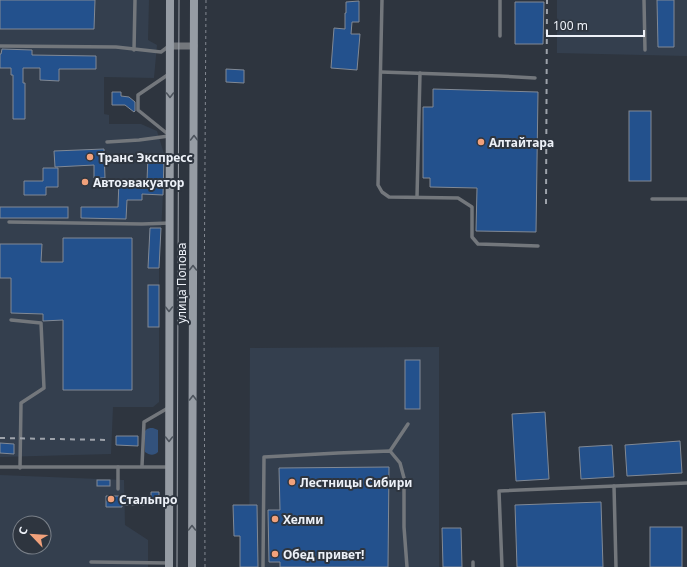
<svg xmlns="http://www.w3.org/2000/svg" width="687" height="567" viewBox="0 0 687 567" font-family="'Noto Sans',sans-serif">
<rect width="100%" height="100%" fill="#2e353f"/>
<g fill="#343f4e" fill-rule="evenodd">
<polygon points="0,0 149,0 148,40 157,45 154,78 104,77 104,114 109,115 109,124 141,124 157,131 165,157 159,268 159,402 153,407 113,407 111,454 0,457"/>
<polygon points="557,0 687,0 687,56 557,53"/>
<polygon points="439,347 439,567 249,567 250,348"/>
<path d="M0,475L124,480L125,525L148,540V567H0ZM20,523H44V547H20Z"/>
</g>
<path fill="#33527c" d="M150,428H153L158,430V452C154,456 149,455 145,452V431L147,429Z"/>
<g fill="#23518d" stroke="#818995">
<polygon points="0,0 95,0 94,29 0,29"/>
<polygon points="657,0 674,0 674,47 658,47"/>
<polygon points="359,1 359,22 352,22 351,34 360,34 357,70 331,68 334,28 345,29 345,13 346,13 346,2"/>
<polygon points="515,2 544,2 543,44 515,44"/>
<polygon points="2,49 32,50 32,55 96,56 96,69 59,69 59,81 40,80 40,68 23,68 23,83 25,83 25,119 13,119 13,75 11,75 11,68 0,68 0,54 1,54"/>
<polygon points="226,69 244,70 244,83 226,82"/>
<polygon points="433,89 538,92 536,232 476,231 477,188 430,187 430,178 423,178 423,107 433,107"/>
<polygon points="112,92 121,92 121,96 129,97 135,102 135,111 134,112 125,105 112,105"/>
<rect x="629" y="111" width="22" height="70"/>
<polygon points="104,149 105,178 94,178 94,165 55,167 54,151"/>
<polygon points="148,156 164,157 163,195 142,194 142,200 127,200 126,219 81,218 81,207 118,207 119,180 147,181"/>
<polygon points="43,168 58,168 58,187 46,187 46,195 24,195 24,181 43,181"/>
<rect x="0" y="207" width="68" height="11"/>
<polygon points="150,228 161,228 159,268 148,268"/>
<polygon points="63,238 132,238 132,390 63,390 63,320 43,321 43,314 11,313 11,278 0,278 0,244 42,244 41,262 63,262"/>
<rect x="148" y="285" width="11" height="42"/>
<rect x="405" y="360" width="15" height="49"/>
<polygon points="545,412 549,479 516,481 512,414"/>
<polygon points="116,436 138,436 138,446 116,445"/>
<polygon points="680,441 682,473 627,476 625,445"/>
<polygon points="0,443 14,444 14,454 0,453"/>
<polygon points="612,445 614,477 581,479 579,447"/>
<polygon points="389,467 388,567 280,567 280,562 269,562 268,510 280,510 279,468"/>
<rect x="97" y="480" width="13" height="6"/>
<polygon points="151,492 159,492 159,499 153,499 153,505 122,505 122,507 106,507 106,496 120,496 121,498 151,498"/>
<polygon points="601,502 603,567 517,567 515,505"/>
<polygon points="233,505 257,505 258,567 240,567 240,536 234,536"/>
<rect x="650" y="527" width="32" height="40"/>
<polygon points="442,528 461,528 462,567 443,567"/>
</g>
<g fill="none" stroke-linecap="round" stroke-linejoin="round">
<polyline stroke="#838891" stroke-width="1" stroke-dasharray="3 3" stroke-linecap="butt" points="205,567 204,321 206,0"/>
<g stroke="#73777c" stroke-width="3.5">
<polyline points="382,0 378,185 382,192 389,197 458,198 472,207 472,237 478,244 538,246"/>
<polyline points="644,0 645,50"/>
<polyline points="500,36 500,0"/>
<polyline points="0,46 116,47 161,52 169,46"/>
<polyline points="134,50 135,0"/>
<polyline points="381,72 499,76 535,78"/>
<polyline points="169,135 138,110 138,95 169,74"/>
<polyline points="107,142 139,140 169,136"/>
<polyline points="417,197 420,73"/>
<polyline points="652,199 687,199"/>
<polyline points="9,222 142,224 170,223"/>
<polyline points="11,320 41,323 44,388 21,403 20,468"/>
<polyline points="390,451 408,424"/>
<polyline points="142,466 144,422 168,408"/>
<polyline points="0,467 169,467"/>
<polyline points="614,486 616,567"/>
<polyline points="118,489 118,467"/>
<polyline points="91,562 169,563"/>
<polyline points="473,562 473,567"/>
<polyline points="263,567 264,457 338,453 390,451 400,463 404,478 404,527 407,567"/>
<polyline points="502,567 499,491 687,483"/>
</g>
<polyline stroke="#73777c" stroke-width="7" points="170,46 194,46"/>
<g stroke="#969ca4" stroke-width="8">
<polyline points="169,567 170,0"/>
<polyline points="192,567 194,0"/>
</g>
<polyline stroke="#9ea3ab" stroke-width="1" points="177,567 179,0"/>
<g stroke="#9ea3ab" stroke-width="2" stroke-dasharray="5 5" stroke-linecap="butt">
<polyline points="546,204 547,0"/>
<polyline points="0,438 107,440"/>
</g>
</g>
<defs><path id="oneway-chevron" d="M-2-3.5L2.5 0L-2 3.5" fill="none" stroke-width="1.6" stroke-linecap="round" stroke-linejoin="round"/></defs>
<g stroke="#4d545d">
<use href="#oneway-chevron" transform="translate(170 95) rotate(90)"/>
<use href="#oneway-chevron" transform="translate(194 138) rotate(-90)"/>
<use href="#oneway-chevron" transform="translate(193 268) rotate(-90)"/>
<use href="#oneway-chevron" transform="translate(169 309) rotate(90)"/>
<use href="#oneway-chevron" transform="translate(193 398) rotate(-90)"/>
<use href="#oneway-chevron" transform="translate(169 439) rotate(90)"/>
<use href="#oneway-chevron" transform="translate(192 528) rotate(-90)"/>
</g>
<g fill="#f1a17b" stroke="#2e353f" stroke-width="1.5">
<circle cx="481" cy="142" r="4"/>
<circle cx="90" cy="157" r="4"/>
<circle cx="85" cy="182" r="4"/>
<circle cx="292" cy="482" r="4"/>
<circle cx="111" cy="499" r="4"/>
<circle cx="275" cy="519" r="4"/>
<circle cx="275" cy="554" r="4"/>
</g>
<g text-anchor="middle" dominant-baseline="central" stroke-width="4" stroke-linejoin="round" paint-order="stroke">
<g font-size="12" font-weight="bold" fill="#edf1f8" stroke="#2e353f" text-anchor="start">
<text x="489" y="142">Алтайтара</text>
<text x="98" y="157">Транс Экспресс</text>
<text x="93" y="182">Автоэвакуатор</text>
<text x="300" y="482">Лестницы Сибири</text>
<text x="119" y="499">Стальпро</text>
<text x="283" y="519">Хелми</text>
<text x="283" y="554">Обед привет!</text>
</g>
<g font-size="12" fill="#edf1f8" stroke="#2e353f">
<text transform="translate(181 283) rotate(-90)">улица Попова</text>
</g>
</g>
<g transform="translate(32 535) rotate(295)"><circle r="19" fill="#2e353f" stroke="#7a8089"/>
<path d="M0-3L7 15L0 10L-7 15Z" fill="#f1a17b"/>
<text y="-6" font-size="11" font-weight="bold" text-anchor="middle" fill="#edf1f8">С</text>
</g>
<path d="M547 30v6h97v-6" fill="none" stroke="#edf1f8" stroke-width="2"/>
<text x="553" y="30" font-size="12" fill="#edf1f8" stroke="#2e353f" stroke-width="3" paint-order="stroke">100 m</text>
</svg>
